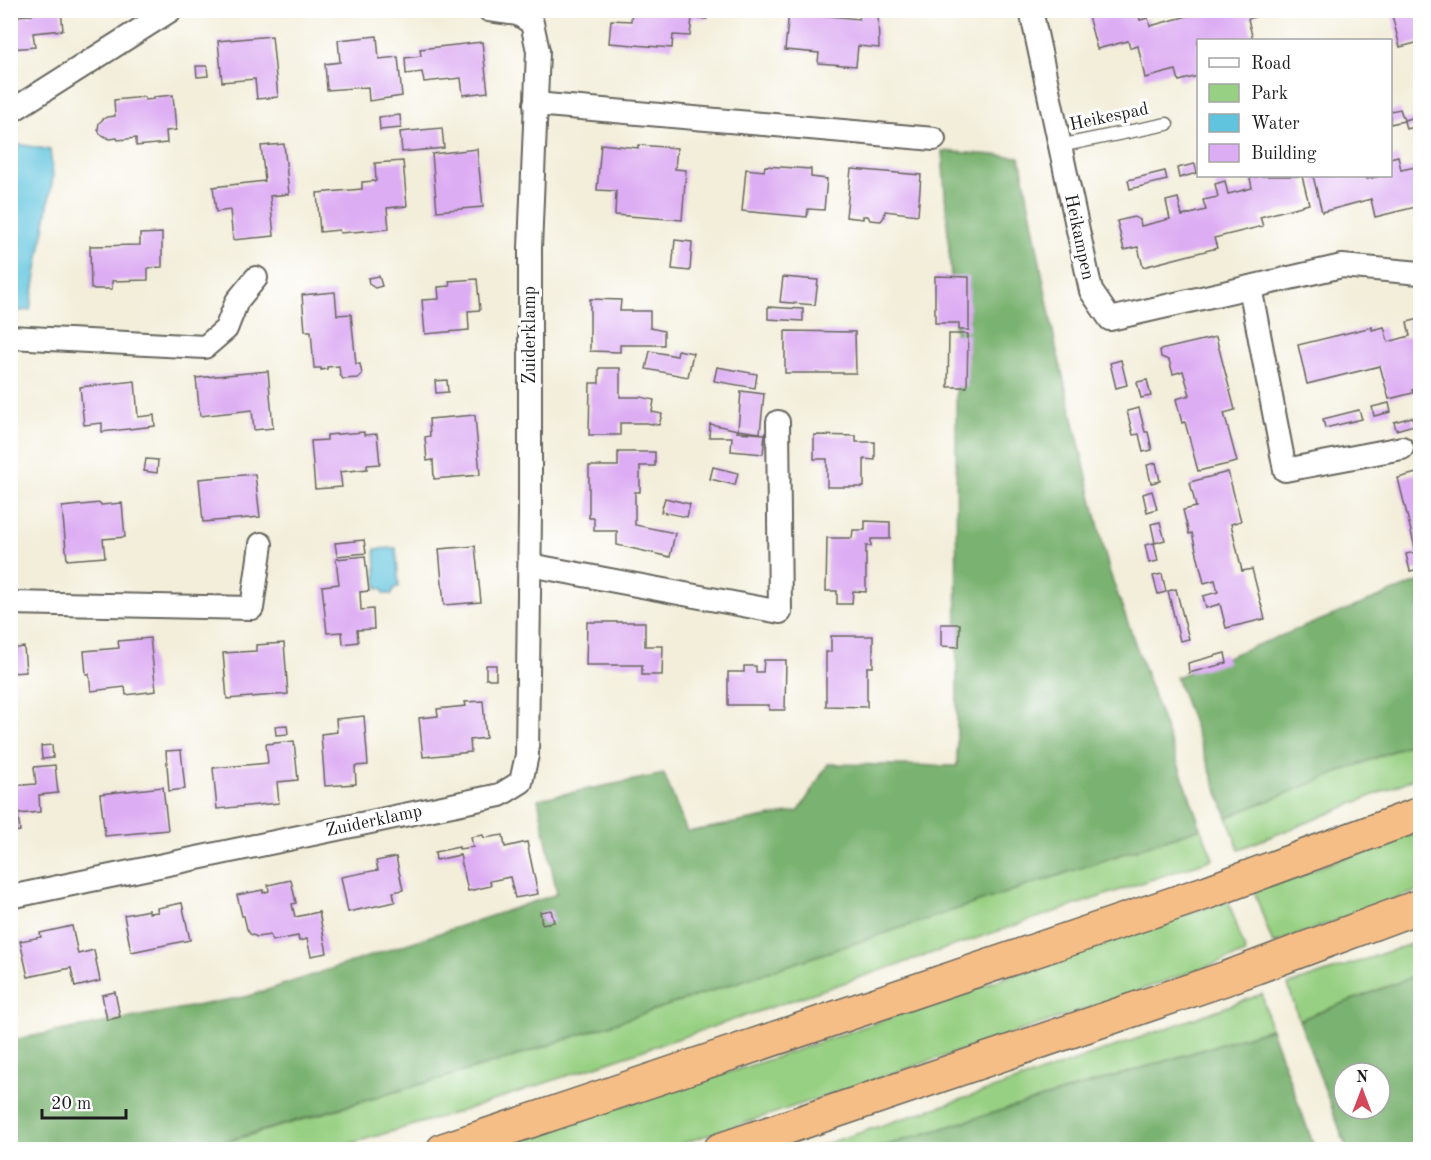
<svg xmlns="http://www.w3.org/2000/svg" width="1431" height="1160" viewBox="0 0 1431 1160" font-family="'Old Standard TT',serif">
<rect width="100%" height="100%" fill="#fff"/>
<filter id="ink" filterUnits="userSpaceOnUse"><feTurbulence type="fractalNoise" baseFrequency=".0167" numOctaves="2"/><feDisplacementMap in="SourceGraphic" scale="12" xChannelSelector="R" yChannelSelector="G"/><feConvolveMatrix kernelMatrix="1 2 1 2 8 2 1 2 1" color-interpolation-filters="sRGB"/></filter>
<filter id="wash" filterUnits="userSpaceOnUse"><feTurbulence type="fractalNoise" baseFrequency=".008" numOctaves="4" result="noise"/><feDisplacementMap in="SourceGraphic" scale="24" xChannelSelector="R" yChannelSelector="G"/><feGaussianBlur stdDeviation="1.35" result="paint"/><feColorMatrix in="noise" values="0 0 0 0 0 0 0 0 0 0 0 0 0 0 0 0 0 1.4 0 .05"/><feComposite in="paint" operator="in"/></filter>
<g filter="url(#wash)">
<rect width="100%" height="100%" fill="#f3eeda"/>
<g fill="#98d083" stroke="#5a7650" stroke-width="1.5">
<polygon points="1420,740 1420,776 1306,823 1239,849 1227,817"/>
<polygon points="1201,828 1213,859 465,1110 332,1149 200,1150 510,1058"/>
<polygon points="1420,830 1420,890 1273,944 1254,891"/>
<polygon points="1228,900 1246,953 1080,1011 666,1149 483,1150 771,1059"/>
<polygon points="1420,941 1420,974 1299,1020 1288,985"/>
<polygon points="1262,994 1271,1029 874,1149 807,1150 1041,1073"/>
</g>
<g fill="#7ab271" stroke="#4b6746" stroke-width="1.5" fill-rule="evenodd">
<polygon points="942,151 1020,157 1056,347 1109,570 1201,828 510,1058 200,1149 11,1150 11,1040 249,996 557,894 538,799 664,774 687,832 799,811 828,764 957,766 956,348"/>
<polygon points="1420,581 1420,740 1227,817 1176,677"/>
<path d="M1420,974V1149H1347L1299,1020ZM1344,1073H1380V1109H1344Z"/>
<polygon points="1271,1029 1315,1149 874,1149"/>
</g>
<g fill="#60c4de" stroke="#3e707d" stroke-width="1.5">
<polygon points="18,144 50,150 53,177 30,310 18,311 10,311 10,152"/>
<polygon points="396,548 399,587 394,588 392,594 384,594 382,588 377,589 375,549"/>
</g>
<g id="blocks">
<g fill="#ddadf3">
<polygon points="31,10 61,10 63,30 33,33 35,47 10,49 10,16 32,15"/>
<polygon points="632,10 708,10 707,19 692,18 690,36 673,35 672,48 609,43 611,20 631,21"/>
<polygon points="860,10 878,10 879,48 858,46 856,66 818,63 819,53 785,50 789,12 859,19"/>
<polygon points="1095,10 1138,10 1140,20 1148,18 1150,26 1210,10 1254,10 1255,17 1248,19 1253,40 1198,40 1198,76 1179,81 1176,70 1145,78 1138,46 1130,48 1128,41 1097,49 1088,16 1096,15"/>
<polygon points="1408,10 1420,10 1420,42 1400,47 1392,15"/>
<polygon points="272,36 278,97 257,99 255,79 222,82 218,41"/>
<polygon points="377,36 379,59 398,57 402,96 369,101 368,87 327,90 325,64 340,62 338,40"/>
<polygon points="482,42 488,92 463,95 461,78 424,82 422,72 406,74 405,58 421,56 420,49"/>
<polygon points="196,66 207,66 208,76 197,77"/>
<polygon points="173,95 176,130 166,131 167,143 136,146 136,138 118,140 117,138 110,139 100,134 98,129 99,123 103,119 107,117 115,116 114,100 145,97 145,100 154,99 154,97"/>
<polygon points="1400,109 1404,120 1420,116 1420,126 1406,129 1404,121 1390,124 1390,111"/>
<polygon points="400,115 401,128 380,130 379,117"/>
<polygon points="442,128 444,148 402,152 400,132"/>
<polygon points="284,144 289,194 270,196 274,236 233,240 230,210 216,212 213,187 265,181 261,146"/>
<polygon points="601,144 638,148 638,145 677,148 675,169 686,170 682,220 615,215 616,191 597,190"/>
<polygon points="477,149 483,207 437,211 432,154"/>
<polygon points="1398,156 1401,170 1415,167 1417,173 1420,172 1420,206 1375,217 1371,199 1322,212 1313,176 1366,176 1367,179 1380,176 1390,176 1390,158"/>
<polygon points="403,161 407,206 387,208 389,229 340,233 339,230 320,232 317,193 362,189 362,182 376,181 375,163"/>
<polygon points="1195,164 1197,173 1179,178 1177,168"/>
<polygon points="765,166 811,169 811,177 827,179 824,210 808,209 807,217 742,211 746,169 764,171"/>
<polygon points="851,169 921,175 918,215 885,211 884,217 881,221 870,220 868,216 863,216 863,219 846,217"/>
<polygon points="1165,171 1167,180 1130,189 1128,180"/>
<polygon points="1260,176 1302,176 1309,204 1260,217 1263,226 1214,238 1217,248 1143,267 1138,247 1124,250 1117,221 1134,217 1140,220 1141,226 1170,219 1166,201 1178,198 1182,216 1206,210 1203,200 1218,197 1215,184 1225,181 1228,194 1252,188 1250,178"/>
<polygon points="162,233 162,267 148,268 148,280 112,281 112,289 91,289 90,246 140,245 140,234"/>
<polygon points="675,240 692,242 690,271 672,269"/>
<polygon points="379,276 382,286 375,288 369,284 368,278"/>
<polygon points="935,276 969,277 969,330 959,330 959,323 935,323"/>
<polygon points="783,277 818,280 815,305 780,302"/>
<polygon points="477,279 480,310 468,311 469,330 425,334 422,300 439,299 438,287 450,286 449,281"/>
<polygon points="335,292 337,315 351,314 356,364 360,364 362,374 358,378 343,379 340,375 339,366 327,367 327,369 321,370 321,368 314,368 311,331 305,331 302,295"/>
<polygon points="590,299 621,300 620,311 650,311 650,328 664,331 664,345 620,345 620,352 590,351"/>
<polygon points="768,307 803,309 803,321 768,319"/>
<polygon points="1420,319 1420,388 1412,390 1413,393 1389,399 1380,366 1307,384 1298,345 1372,327 1372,330 1384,327 1388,342 1410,336 1407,322"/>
<polygon points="785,331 855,332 856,373 785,373"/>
<polygon points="949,334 968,334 967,387 948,387"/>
<polygon points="1216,337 1235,410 1224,413 1237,462 1198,471 1185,422 1182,423 1176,399 1190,395 1183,371 1173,374 1169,360 1161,357 1160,350"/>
<polygon points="678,350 693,353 688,377 646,369 650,351 677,356"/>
<polygon points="1121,360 1127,385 1116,388 1110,363"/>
<polygon points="717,367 757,374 755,388 714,381"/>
<polygon points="599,368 620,368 620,397 641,397 654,400 652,412 662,414 659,425 646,423 620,423 620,435 589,435 590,383 599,383"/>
<polygon points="268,371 273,428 254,430 252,410 200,416 196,378"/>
<polygon points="447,380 448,392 436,393 435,381"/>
<polygon points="1147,380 1151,396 1141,398 1137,382"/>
<polygon points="135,381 138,417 154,415 155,426 102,432 102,423 84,425 80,387"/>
<polygon points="741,391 764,394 760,433 738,430"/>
<polygon points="1389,403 1391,412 1374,416 1372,407"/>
<polygon points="1139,408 1145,432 1148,432 1152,450 1143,452 1139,434 1133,435 1127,411"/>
<polygon points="1359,410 1362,419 1325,428 1323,419"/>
<polygon points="475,415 480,475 434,479 433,460 427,461 425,437 430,436 429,419"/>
<polygon points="1412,417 1414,425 1396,430 1394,422"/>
<polygon points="710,424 738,430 737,432 765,434 763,454 731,451 732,437 709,437"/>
<polygon points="364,432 364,435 377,434 380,464 367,465 367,469 340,472 342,487 315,489 311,441 327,440 327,435"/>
<polygon points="814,435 856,436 856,442 875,442 875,460 864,459 864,487 827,487 827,459 814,459"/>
<polygon points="618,452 655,452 655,466 640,466 640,492 635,492 635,525 675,533 670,557 617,545 617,531 594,531 594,518 589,518 589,466 618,466"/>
<polygon points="146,459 158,460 157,473 144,471"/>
<polygon points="1156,463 1160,481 1151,483 1147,465"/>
<polygon points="713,467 738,473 735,485 710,479"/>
<polygon points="1228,472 1241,521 1231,524 1242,571 1252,569 1265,619 1226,628 1220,604 1206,608 1203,596 1218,592 1215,580 1204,583 1192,533 1189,534 1183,510 1196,507 1190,482"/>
<polygon points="1420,472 1420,569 1410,571 1406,554 1416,552 1398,478"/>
<polygon points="255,474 260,517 203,522 199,479"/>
<polygon points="1152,491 1157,509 1147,512 1143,494"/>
<polygon points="665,498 690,504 687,517 661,512"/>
<polygon points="100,503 101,505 122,503 125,537 103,539 105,557 67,560 62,507"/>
<polygon points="865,521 890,522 890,539 871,539 871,546 866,546 866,592 853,591 852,604 837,604 837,591 826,591 827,538 852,538 853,530 865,530"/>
<polygon points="1160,522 1165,540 1155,543 1151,524"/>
<polygon points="364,540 366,553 337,556 335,543"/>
<polygon points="1154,543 1158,561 1149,563 1145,545"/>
<polygon points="475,546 481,602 444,605 439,549"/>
<polygon points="365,556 369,591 360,592 361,610 373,609 374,629 357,630 358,642 343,644 342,632 327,633 322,586 339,584 336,559"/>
<polygon points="1162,574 1166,592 1158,594 1153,576"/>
<polygon points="1176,589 1189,639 1180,641 1168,591"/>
<polygon points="587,622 645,622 645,646 663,646 662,675 642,675 642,665 586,665"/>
<polygon points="941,624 960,624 959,647 941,646"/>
<polygon points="831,636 873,636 873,667 867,667 867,707 826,706 826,652 831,652"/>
<polygon points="150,638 156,691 126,695 125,687 91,691 89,674 86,674 84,651 119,648 118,641"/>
<polygon points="284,643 288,694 227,699 223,653 256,651 256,645"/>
<polygon points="24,647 26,672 10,673 10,649"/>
<polygon points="1225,653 1227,663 1189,673 1188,663"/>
<polygon points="764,660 786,660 785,710 769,710 769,705 728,705 728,672 744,672 744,666 756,666 756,672 763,672"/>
<rect x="486" y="665" width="10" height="14"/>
<polygon points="483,701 486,738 470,740 471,752 423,757 419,718 438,716 437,709 466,706 465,702"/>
<polygon points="364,716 368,765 355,766 356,784 325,786 321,734 337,732 336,719"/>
<polygon points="287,725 288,734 276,735 275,726"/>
<polygon points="294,741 298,780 277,782 279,803 217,809 213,768 268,763 266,744"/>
<polygon points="52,745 53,758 42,759 41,746"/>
<polygon points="181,750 185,789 169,791 166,751"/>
<polygon points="55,765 58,793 39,795 40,812 18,814 20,831 10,832 10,786 36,784 34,767"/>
<polygon points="163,787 168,830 105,836 100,794"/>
<polygon points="483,835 484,838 503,835 505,847 527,842 538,894 515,898 510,877 490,881 491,886 468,891 460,855 436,860 435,852 459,847 459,849 473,847 471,837"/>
<polygon points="396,857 403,890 393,892 395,902 348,912 341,877 378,870 376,861"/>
<polygon points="291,880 296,903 292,904 295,917 319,912 327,953 311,956 307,939 299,941 298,936 272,941 270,935 257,937 250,934 247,929 244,916 242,916 237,895 263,890 263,893 269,891 268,885"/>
<polygon points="182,903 190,940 131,952 124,915 149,910 149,913 158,912 157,908"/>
<polygon points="551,910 554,922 542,924 540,912"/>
<polygon points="72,926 78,954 94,950 100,981 75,987 71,968 28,977 20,941 41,937 40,933"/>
<polygon points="115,992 120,1017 107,1020 102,995"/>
</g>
</g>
</g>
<g filter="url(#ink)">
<use href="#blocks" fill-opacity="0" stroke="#67665e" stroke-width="1.5"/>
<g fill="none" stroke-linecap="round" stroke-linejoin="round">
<g stroke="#67665e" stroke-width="15">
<polyline id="service" points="1059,146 1167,124"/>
</g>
<g stroke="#67665e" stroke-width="26">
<g id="minor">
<polyline points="1031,10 1091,291 1110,319 1342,266 1420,273"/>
<polyline points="535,104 934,139"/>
<polyline points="10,112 171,10"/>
<polyline points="1250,287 1285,470 1402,448"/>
<polyline points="10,337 205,347 226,329 237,301 256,278"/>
<polyline points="530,565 780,612 778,422"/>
<polyline points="10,603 252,608 261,544"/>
<polyline points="10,897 500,795 521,782 527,755 530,514 530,248 538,51 532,23 518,14 489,10"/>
</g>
</g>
<g stroke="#67665e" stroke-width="36">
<g id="motorway">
<polyline points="443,1150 584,1103 1208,892 1420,814"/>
<polyline points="720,1150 1224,979 1420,906"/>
</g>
</g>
<use href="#service" stroke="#fff" stroke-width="12"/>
<use href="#minor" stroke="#fff" stroke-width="22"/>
<use href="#motorway" stroke="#f6be87" stroke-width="33"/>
</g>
</g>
<g text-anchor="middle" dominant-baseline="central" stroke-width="6" stroke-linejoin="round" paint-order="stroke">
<g font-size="18" fill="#1c1c1c" stroke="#fff">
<text transform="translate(1109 117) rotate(-12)">Heikespad</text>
<text transform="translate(1079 237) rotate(78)">Heikampen</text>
<text transform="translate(530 335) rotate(-90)">Zuiderklamp</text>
<text transform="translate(374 821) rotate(-12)">Zuiderklamp</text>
</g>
</g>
<rect width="1431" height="1160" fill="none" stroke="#fff" stroke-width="36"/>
<rect x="1197" y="39" width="195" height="138" fill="#ffffff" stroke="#a4a4a4" stroke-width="1.5"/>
<rect x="1209" y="58" width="30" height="9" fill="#ffffff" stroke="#a4a4a4" stroke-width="1.5"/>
<text x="1251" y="69" font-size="18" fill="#1c1c1c">Road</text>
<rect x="1209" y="84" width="30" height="18" fill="#98d083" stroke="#a4a4a4" stroke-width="1.5"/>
<text x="1251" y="99" font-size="18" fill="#1c1c1c">Park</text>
<rect x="1209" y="114" width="30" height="18" fill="#60c4de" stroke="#a4a4a4" stroke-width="1.5"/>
<text x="1251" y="129" font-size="18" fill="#1c1c1c">Water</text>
<rect x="1209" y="144" width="30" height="18" fill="#ddadf3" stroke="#a4a4a4" stroke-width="1.5"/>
<text x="1251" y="159" font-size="18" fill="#1c1c1c">Building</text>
<g transform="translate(1362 1091)"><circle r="28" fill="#ffffff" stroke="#a4a4a4" stroke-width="1.5"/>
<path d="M0-4.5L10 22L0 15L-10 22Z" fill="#d1495b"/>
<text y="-9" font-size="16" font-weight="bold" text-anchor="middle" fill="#1c1c1c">N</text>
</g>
<path d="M42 1109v9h84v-9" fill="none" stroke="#1c1c1c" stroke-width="3"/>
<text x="51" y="1109" font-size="18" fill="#1c1c1c" stroke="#ffffff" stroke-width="4.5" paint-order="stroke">20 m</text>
</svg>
